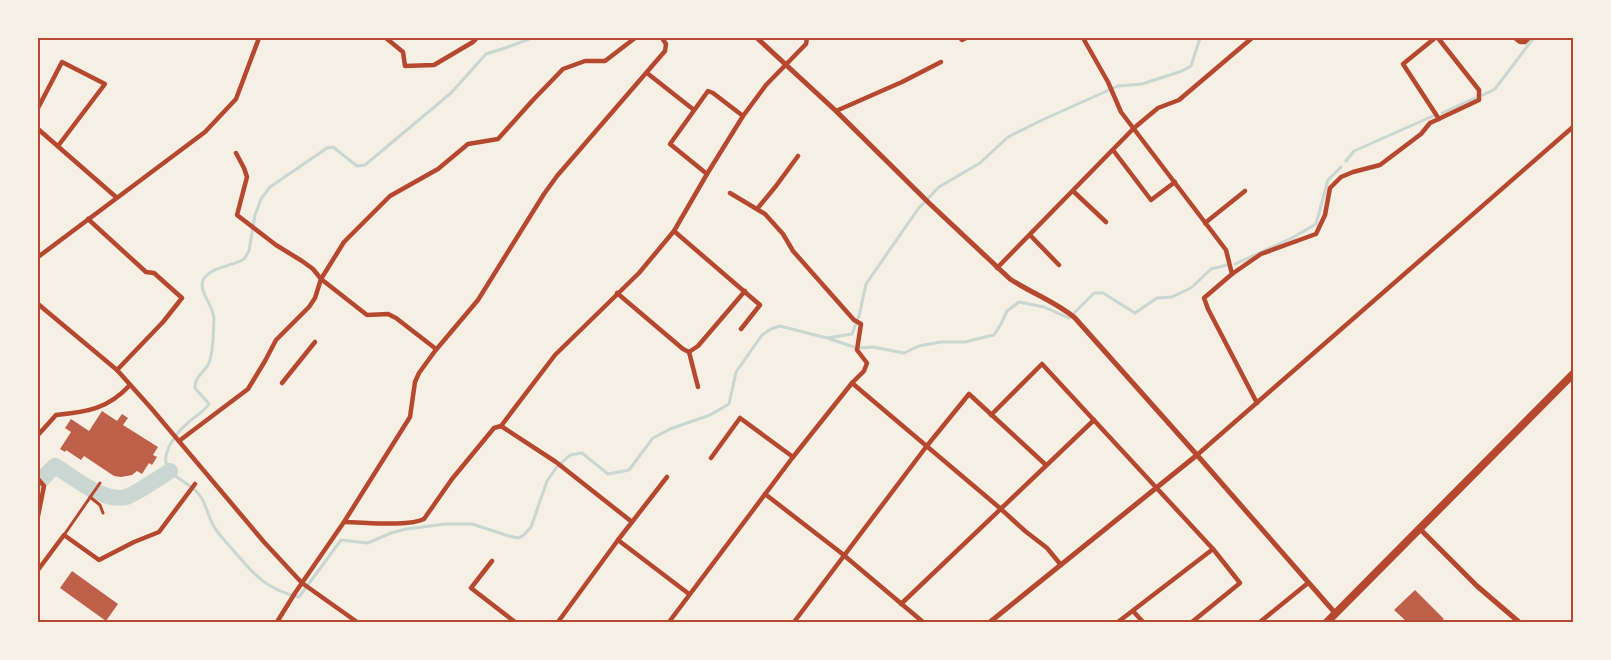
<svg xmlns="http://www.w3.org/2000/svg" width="1611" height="660" viewBox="0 0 1611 660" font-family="'Nunito Sans',sans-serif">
<rect width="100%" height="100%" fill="#f6efe4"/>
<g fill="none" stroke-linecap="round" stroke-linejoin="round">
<g stroke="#c9d6d2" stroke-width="3">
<path d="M532,38L505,48L486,54L451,93L365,165L357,166L333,147L327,148L270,187L261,199L255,215L249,251L244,259C233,266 215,266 206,276C194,288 214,305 214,319C213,331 214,354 208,365C203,373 194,378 195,388L209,404C204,412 196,415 189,422C180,429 168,444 166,456C163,476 187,480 197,492C206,501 207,514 213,525C218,534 226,542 233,550C253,574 267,590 299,597L341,540L368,543L391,533L406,529L446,524H472L509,536L518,538L524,535L531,527L547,481L556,468L570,455L582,453L608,474L629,470L653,438L670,429L710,415L729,404L736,372L762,335L771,329L780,326L827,338L852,334L859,316L866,284L918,209L939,187L980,163L1008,137L1042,120L1118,86L1142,84L1182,71L1191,66L1200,38"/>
<polyline points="1483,95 1495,89 1532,40"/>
<polyline points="1442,113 1475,98"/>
<polyline points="1346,161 1354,151 1433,116"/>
<polyline points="1235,264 1292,238 1316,224 1328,180 1341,167"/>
<polyline points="830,339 854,347"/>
<polyline points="860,348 873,347 904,353 919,346 941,342 965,342 981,338 994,335 1001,324 1007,311 1019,302 1044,307 1069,318 1094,293 1103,293 1135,313 1157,298 1172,297 1191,288 1211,269 1227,265"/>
</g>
<path stroke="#c9d6d2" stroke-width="16" d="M38,483L55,466C74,477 103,503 126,497C136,494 160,477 170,471"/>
</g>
<g fill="#bf614a">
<polygon points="102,411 117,421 122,414 128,418 123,425 158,447 153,455 157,457 152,465 149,463 142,474 137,471 132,475 121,477 114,476 84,456 81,460 66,450 65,452 60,449 71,432 65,428 71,419 89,431"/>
<polygon points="72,571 118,604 106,621 60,588"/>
<polygon points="1415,590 1444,619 1440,622 1407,622 1394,610"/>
</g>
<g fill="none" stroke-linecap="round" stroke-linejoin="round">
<g stroke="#b5482f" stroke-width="3">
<polyline points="90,497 100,505 103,513"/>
<polyline points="64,535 100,483"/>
</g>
<g stroke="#b5482f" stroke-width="4.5">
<polyline points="386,38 403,52 405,66 434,65 473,42 477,38"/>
<polyline points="960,38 962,40 966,38"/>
<polyline points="1083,38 1108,82 1121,112 1226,250 1232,274"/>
<polyline points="1435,38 1403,64 1439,119"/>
<polyline points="1515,38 1520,42 1525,42 1529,38"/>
<polyline points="647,73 694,110"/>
<polyline points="38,108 62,62 105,84 58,146"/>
<polyline points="836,111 902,82 941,62"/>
<polyline points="38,129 116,197"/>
<polyline points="1113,150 1151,200 1175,182"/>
<polyline points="236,153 244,168 247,177 237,215 276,245 302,261 313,269 321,279 367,315 388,314 396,318 436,349"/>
<polyline points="707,174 670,144 708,91 713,93 743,116"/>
<polyline points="1073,191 1106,222"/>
<polyline points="730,193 765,214 783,234 793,251 854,320 861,324 857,350 867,363 864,371 852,383"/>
<polyline points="757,209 776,186 798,156"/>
<polyline points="88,219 146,272 154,273 182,298 163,322 117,370"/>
<polyline points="1205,223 1245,191"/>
<polyline points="674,231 760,305 741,329"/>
<polyline points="1030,235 1059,265"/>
<polyline points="38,257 205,132 236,99 259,38"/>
<polyline points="997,268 1134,128 1158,108 1179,100 1252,38"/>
<polyline points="617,293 683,349 689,352 698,346 745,291"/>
<polyline points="38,304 117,370 151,408 264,542 302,583 357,622"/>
<polyline points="689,352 698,387"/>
<polyline points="282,383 315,342"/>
<polyline points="1257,403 1208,309 1204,298 1232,274 1261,254 1316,234 1325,215 1330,188 1341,177 1353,172 1380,165 1421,134 1430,123 1479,100 1479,90 1438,38"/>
<polyline points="991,415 1042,364 1213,549 1240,583 1192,622"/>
<polyline points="501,426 556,462 632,522"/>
<path d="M38,435L56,415C87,412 108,409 130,385"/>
<polyline points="179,441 248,389 265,361 276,340 309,307 315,298 321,279 344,242 390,196 438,169 468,144 498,139 533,100 563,69 585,61 605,61 635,38"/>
<polyline points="1197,455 1574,126"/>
<polyline points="711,458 740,418 793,457"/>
<polyline points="38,479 44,486 38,516"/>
<polyline points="765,494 840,552 923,622"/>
<path d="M344,522C364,522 408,527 424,519L452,479L494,428L501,426L555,355L639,273L674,231L707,174L743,116L766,85L806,44L807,38"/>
<polyline points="618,540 689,594"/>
<polyline points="492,561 471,588 515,622"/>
<polyline points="38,570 64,535 99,560 134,542 159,532 195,484"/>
<polyline points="901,604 1094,420"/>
<polyline points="1133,611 1143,622"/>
<polyline points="277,622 295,593 344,522 410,417 415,382 419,373 435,351 478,300 544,194 557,176 665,51 666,44 662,38"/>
<polyline points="558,622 618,540 667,477"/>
<polyline points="669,622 793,457 852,383 1001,509 1025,531 1047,548 1061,565"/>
<polyline points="794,622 926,447 969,394 1046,465"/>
<polyline points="1118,622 1213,549"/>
<polyline points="1260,622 1308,583"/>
</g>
<g stroke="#b5482f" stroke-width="5">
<path d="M757,38L836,111L929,203L1010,279C1031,293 1056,302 1075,318L1197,455L1336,614"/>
<polyline points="1420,529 1477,586 1519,622"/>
<polyline points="990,622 1197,455"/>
</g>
<polyline stroke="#b5482f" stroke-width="8" points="1327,622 1574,373"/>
</g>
<rect width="1611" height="660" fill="none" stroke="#f6efe4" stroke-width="78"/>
<rect x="39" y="39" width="1533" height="582" fill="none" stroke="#b5482f" stroke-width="2"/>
</svg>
